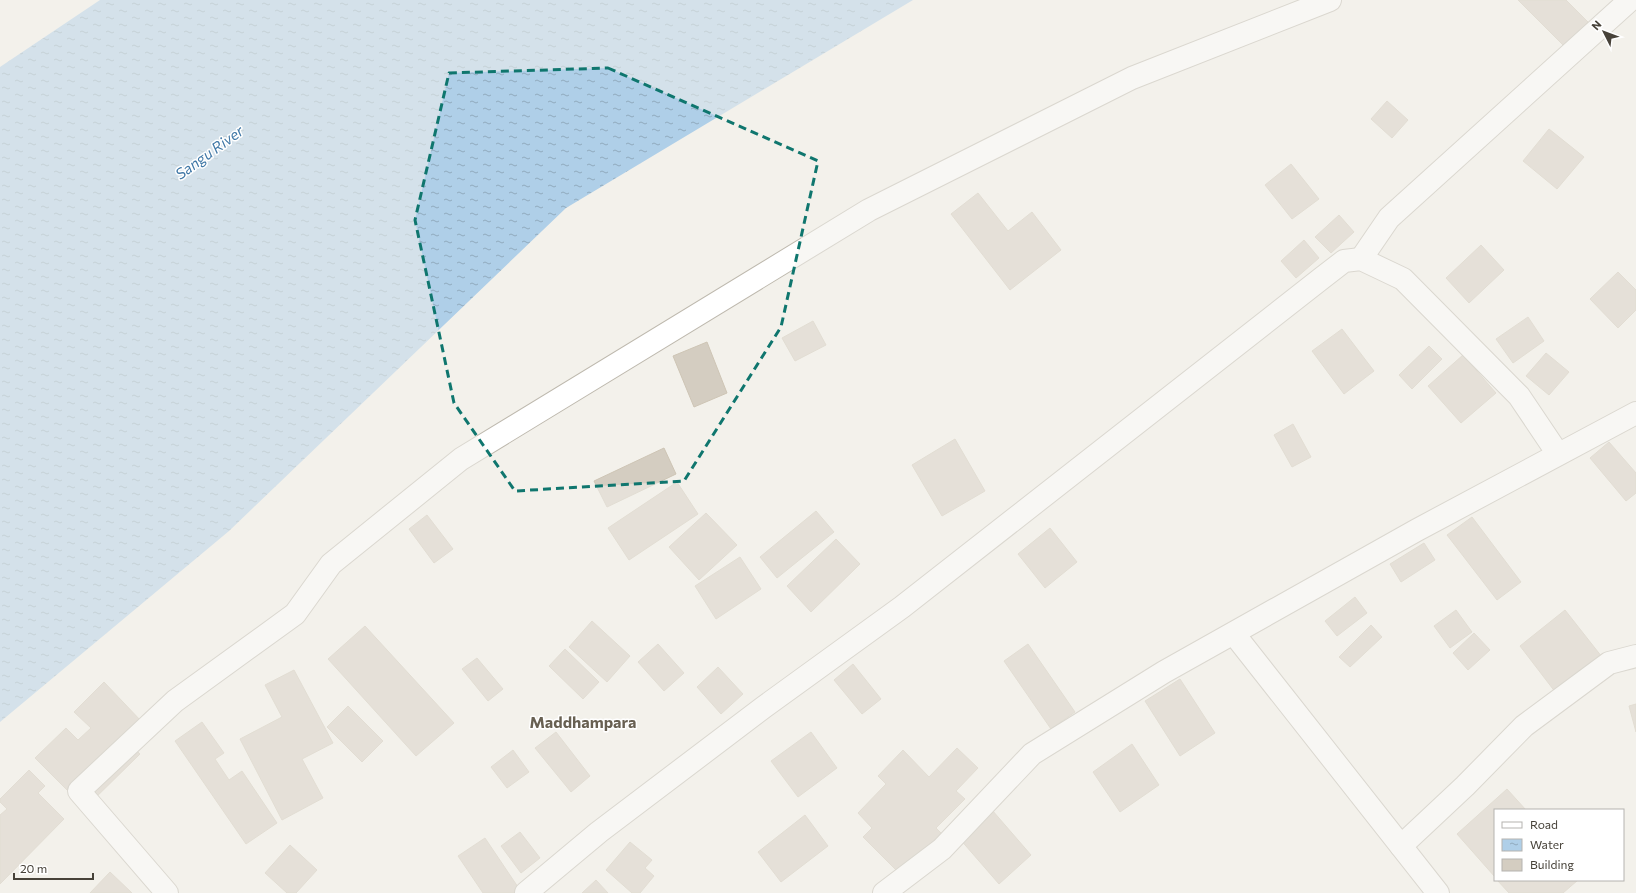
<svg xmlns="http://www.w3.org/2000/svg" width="1636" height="893" viewBox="0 0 1636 893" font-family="Commissioner,sans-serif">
<defs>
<pattern id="water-ripples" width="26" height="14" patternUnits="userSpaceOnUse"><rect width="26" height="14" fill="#afcfe8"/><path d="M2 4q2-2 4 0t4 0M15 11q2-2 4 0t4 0" fill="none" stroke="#90aabd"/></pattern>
</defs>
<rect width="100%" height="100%" fill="#f3f1eb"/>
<polygon fill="url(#water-ripples)" points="100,0 913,0 566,208 229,531 0,722 0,67"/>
<g fill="#d4cdc1" stroke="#cec5b5">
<polygon points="1518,0 1566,0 1588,22 1564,46"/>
<polygon points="1387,101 1408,120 1392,138 1371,119"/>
<polygon points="1549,129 1584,157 1557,189 1523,161"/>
<polygon points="1291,164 1319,199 1292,219 1265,185"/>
<polygon points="978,193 1008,231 1032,212 1061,250 1010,290 951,214"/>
<polygon points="1339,215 1354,232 1331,253 1315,237"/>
<polygon points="1304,240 1319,258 1296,278 1281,261"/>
<polygon points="1481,245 1504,270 1469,303 1446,278"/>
<polygon points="1618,272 1636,290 1636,310 1618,328 1590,299"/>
<polygon points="1528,317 1544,341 1513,363 1496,339"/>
<polygon points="813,321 826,345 795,361 782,338"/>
<polygon points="1342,329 1374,371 1344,394 1312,351"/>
<polygon points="707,342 727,393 694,407 673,356"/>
<polygon points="1429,346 1442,359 1412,389 1399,375"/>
<polygon points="1546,353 1569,372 1549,395 1526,376"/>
<polygon points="1463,355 1496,393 1461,423 1428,386"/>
<polygon points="1293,424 1311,457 1292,467 1274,435"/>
<polygon points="955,439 985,491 942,516 912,465"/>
<polygon points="1609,442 1636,473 1636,493 1626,501 1590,458"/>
<polygon points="664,448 676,474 607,507 594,481"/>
<polygon points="677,482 698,514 629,560 608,528"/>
<polygon points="816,511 834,532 777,578 760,557"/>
<polygon points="706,513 737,545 699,580 669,547"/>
<polygon points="427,515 453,549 434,563 409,529"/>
<polygon points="1472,517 1521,582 1497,600 1447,535"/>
<polygon points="1050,528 1077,562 1045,588 1018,554"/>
<polygon points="836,539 860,564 811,612 787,586"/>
<polygon points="1424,543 1435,560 1401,582 1390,564"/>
<polygon points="740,557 761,589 716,619 695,586"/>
<polygon points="1355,597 1367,613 1337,636 1325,621"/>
<polygon points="1456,610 1472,632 1450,648 1434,626"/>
<polygon points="1565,610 1602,657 1556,693 1520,646"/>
<polygon points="592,621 630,656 607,682 569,647"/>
<polygon points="1371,625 1382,637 1350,667 1339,657"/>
<polygon points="365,626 454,723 416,756 328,659"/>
<polygon points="1474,633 1490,650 1468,670 1453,653"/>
<polygon points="658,644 684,673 664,691 638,662"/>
<polygon points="1028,644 1075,712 1051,729 1004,661"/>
<polygon points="565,649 599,682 583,699 549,666"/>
<polygon points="477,658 503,689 488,701 462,669"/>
<polygon points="853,664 881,699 862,714 834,680"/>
<polygon points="718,667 743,694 721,714 697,687"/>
<polygon points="294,670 333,743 302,759 323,798 282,820 240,739 282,717 265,685"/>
<polygon points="1180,679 1215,733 1180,756 1145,701"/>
<polygon points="104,682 142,722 125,739 140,754 85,808 35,758 66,728 78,740 91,728 74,712"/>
<polygon points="1636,704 1636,732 1629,706"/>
<polygon points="348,706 383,741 362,762 327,727"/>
<polygon points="202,722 224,753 215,759 229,780 242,771 277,823 246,844 175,741"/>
<polygon points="556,732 590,776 571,792 535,748"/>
<polygon points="811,732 837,768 798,797 771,761"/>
<polygon points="1132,744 1159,785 1120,812 1093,772"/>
<polygon points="957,748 978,768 956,791 965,799 936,828 942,834 898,872 863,837 872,828 858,813 886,784 878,776 903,750 929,777"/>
<polygon points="513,750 529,772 507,788 491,767"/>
<polygon points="29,770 45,786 38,793 64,819 0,884 0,815 7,809 0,802 0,799"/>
<polygon points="1507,789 1526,810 1495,810 1495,877 1457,834"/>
<polygon points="992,810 1031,855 999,884 959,838"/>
<polygon points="805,815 828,846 781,882 758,852"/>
<polygon points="520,832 540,858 521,873 501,846"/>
<polygon points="485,838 522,893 483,893 458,856"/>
<polygon points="630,842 652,860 645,868 654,876 640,893 632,893 606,870"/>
<polygon points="290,845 317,870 296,893 287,893 265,873"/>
<polygon points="110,872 132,893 90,893"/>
<polygon points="596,880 608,893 582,893"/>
<polygon points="1497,880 1578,880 1563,893 1509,893"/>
</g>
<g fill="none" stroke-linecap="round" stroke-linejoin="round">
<g stroke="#beb9ae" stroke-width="24">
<g id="street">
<polyline points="1361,259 1389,218 1630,0"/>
<polyline points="1234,634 1438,893"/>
<polyline points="1401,846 1465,786 1524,726 1609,663 1636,656"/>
<polyline points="167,893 79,791 175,701 295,614 331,564 461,459 869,210 1132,78 1330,0"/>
<polyline points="526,893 599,832 764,707 902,607 1322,278 1344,261 1361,259 1403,279 1519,396 1558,454"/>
<polyline points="884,893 942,849 1032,754 1164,672 1417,530 1636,413"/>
</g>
</g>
<use href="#street" stroke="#fff" stroke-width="22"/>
</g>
<path d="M0 0H1636V893H0ZM608,68L818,161L781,327L684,481L515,491L454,403L415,220L449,73Z" fill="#f3f1eb" fill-opacity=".55" fill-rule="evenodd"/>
<path fill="none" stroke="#0f766e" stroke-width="3" stroke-dasharray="8 5" stroke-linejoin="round" d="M608,68L818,161L781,327L684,481L515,491L454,403L415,220L449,73Z"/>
<g text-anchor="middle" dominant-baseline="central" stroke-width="3" stroke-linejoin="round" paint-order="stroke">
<g font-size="15" font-style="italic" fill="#3f77a6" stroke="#fff">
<text transform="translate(209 152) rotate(-36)">Sangu River</text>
</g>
<g font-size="16" font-weight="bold" fill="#686052" stroke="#fff">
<text x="583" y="721">Maddhampara</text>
</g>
</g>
<rect x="1494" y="809" width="130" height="72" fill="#ffffff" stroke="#b5b3b0"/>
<rect x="1502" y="822" width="20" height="6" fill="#ffffff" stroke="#b5b3b0"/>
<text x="1530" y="829" font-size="12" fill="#474239">Road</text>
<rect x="1502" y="839" width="20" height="12" fill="url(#water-ripples)" stroke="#b5b3b0"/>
<text x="1530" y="849" font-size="12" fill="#474239">Water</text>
<rect x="1502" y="859" width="20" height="12" fill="#d4cdc1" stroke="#b5b3b0"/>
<text x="1530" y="869" font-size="12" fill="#474239">Building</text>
<g transform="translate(1604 32) rotate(312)" stroke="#ffffff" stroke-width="3" paint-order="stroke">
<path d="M0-3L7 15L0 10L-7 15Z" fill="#474239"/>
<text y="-6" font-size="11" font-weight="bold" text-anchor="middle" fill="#474239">N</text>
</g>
<path d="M14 873v6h79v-6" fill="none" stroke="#474239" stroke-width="2"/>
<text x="20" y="873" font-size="12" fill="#474239" stroke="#ffffff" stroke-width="3" paint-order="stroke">20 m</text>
</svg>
